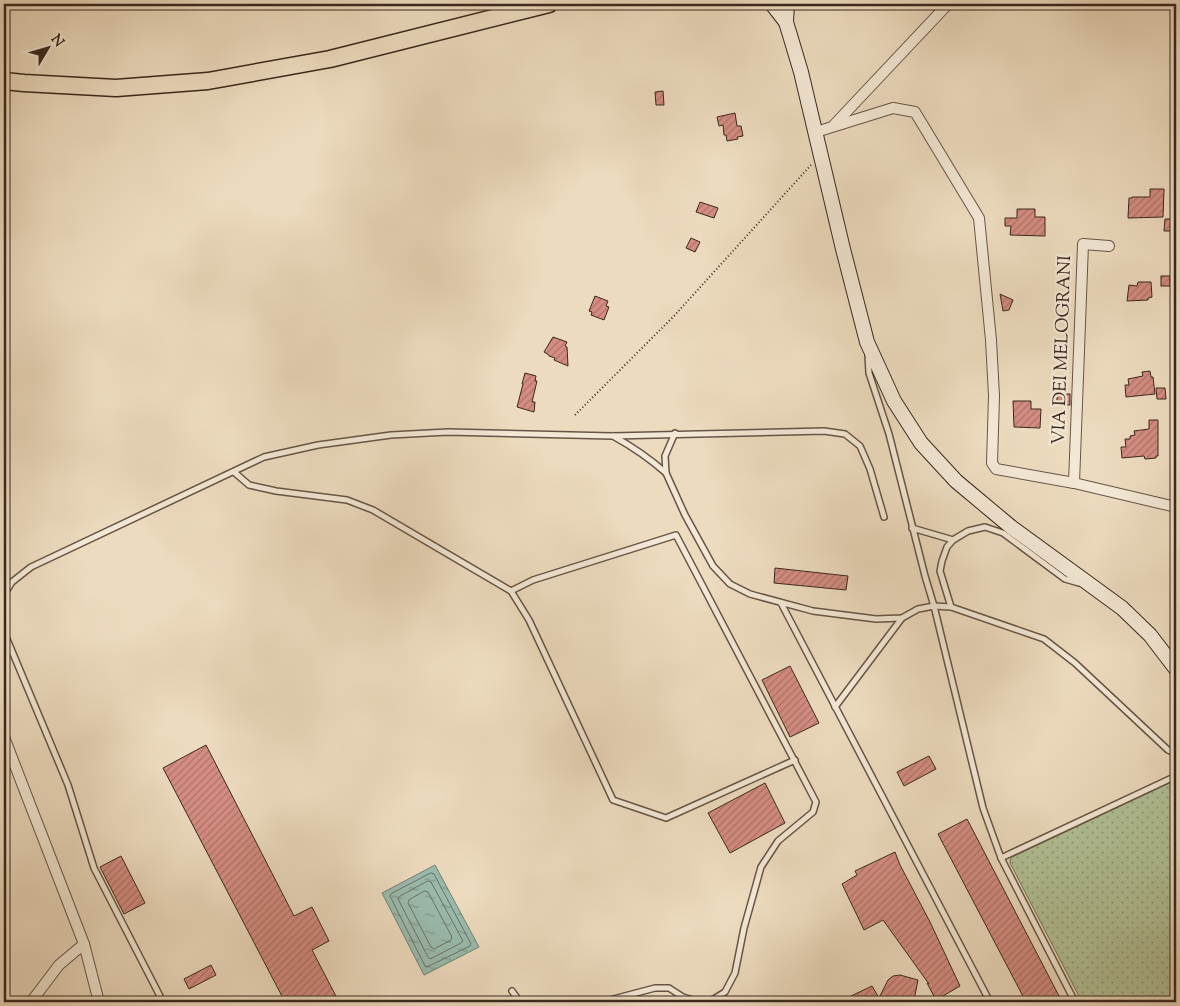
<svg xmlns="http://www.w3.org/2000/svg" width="1180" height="1006" viewBox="0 0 1180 1006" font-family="'Sorts Mill Goudy',serif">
<defs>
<pattern id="grass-dots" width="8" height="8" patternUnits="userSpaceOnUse" patternTransform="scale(1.25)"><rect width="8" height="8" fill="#b2c197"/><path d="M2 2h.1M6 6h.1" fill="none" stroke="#929d7b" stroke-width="1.8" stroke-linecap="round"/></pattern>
<pattern id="water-ripples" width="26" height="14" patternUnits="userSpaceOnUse" patternTransform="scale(1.25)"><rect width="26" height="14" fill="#9abbae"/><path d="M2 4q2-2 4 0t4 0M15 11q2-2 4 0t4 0" fill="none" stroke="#7f988d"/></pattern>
<pattern id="building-hatch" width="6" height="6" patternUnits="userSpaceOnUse" patternTransform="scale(1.25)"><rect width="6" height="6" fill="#d58d82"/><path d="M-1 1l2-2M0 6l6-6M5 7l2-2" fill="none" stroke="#ae736a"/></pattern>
</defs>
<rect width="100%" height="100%" fill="#eddbbf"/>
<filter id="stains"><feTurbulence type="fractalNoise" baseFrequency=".004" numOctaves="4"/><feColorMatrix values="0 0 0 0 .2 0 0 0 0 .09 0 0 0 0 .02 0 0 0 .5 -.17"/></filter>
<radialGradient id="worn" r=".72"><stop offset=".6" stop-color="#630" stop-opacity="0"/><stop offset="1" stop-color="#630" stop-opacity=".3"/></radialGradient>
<polygon fill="url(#grass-dots)" stroke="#76745a" points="1176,780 1175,811 1176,827 1176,1002 1082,1002 1010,863 1010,860 1012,857"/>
<polygon fill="url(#water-ripples)" stroke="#738074" points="435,865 479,947 424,975 382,893"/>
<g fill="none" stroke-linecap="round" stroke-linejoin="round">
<g stroke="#6a7266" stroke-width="1">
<polygon points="431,873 434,874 471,944 470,946 427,967 425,966 390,896 391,894"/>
<polygon points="428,881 431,882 463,941 461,943 430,959 428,957 398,899 399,897"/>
<polygon points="425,891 428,892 452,937 451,940 434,949 431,947 408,903 409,900"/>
</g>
</g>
<g fill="url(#building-hatch)" stroke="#39281e">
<polygon points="663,91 664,105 656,105 655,92"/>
<polygon points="735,113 737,126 741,126 743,136 737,137 738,139 727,141 726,135 724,135 723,125 719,126 717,117"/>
<polygon points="1150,189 1164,189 1163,217 1128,218 1129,198 1132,198 1132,197 1150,197"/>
<polygon points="700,202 718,208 714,218 696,212"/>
<polygon points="1017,209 1035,209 1035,217 1045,217 1045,236 1010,235 1011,226 1005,226 1005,218 1017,218"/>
<polygon points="1165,219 1176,219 1176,231 1164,231"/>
<polygon points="691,238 700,242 695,252 686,248"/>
<rect x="1161" y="276" width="9" height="10"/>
<polygon points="1138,282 1151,282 1152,297 1148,298 1148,300 1127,301 1129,285 1137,286"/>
<polygon points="1000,294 1013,300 1009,310 1003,311"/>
<polygon points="595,296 608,301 606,306 609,307 604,320 591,315 592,312 589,311"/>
<polygon points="553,337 567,342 565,346 567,347 568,366 554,360 555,358 549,356 549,355 544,352"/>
<polygon points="1150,371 1151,377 1153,377 1155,394 1126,397 1125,385 1129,385 1128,379 1143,376 1142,372"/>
<polygon points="525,373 536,376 535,381 537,381 532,402 535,402 534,412 517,407 523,384 522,384"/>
<polygon points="1156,388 1165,388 1166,399 1157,399"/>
<rect x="1057" y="394" width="13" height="11"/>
<polygon points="1013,401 1031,401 1031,409 1041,409 1040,428 1014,427"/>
<polygon points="1149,420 1158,420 1158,456 1156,456 1156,458 1145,459 1144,456 1122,458 1121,447 1126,447 1125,439 1130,439 1130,436 1135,435 1134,431 1149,429"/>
<polygon points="775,568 848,576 846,590 774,583"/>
<polygon points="790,666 819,723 790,737 762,680"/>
<polygon points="206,745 294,916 312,907 329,941 312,950 339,1002 285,1002 163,768"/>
<polygon points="929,756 936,769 904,786 897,772"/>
<polygon points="765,783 785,823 730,853 708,813"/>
<polygon points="967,819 1059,996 1046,1002 1026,1002 938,834"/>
<polygon points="895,852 900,865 930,922 960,986 936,1000 927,983 929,984 883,920 864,930 842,884 857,875 855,871"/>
<polygon points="121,856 145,903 124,914 100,867"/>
<polygon points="211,965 216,975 189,989 184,979"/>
<polygon points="900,975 918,980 915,995 912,1002 854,1002 851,996 872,986 879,998 888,980 893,976"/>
</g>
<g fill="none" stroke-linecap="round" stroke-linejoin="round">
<g stroke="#665546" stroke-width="8">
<g id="lane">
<polyline points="868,355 869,373 889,434 925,576 934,606 983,808 1001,858 1075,1002"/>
<polyline points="675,433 665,456 666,473 685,515 713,566 730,584 750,594 813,611 876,619 902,618 918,609 934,606 951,607 1044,639 1075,663 1168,750 1176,754"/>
<path d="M613,436C633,447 648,457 666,473"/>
<polyline points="234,472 249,485 276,491 347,500 373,510 511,591 529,620 613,800 666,818 795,760"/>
<polyline points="912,528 953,540"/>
<polyline points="511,591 533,580 676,535 816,802 813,812 778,841 761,867 744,928 735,973 725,992 709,1002"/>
<polyline points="4,595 12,582 31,567 264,457 318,445 391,435 448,432 612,436 824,431 845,434 860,446 870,469 884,517"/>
<polyline points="781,603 990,1002"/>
<polyline points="951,607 940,571 942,561 947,547 953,540 968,531 985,527 1003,533 1065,579 1079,583"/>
<polyline points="4,632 68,785 94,868 163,1002"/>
<polyline points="835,707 902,618"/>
<polyline points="1001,858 1176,776"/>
<polyline points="512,991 520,1002"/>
<polyline points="602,1002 655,988 669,988 683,997 699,1002"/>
</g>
</g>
<g stroke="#665546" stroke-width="12">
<g id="street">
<polyline points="834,125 948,4"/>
<polyline points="816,132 893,108 915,112 979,218 991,340 994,396 992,463 996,469 1074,483 1176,507"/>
<polyline points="1074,483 1083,244 1109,246"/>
<polyline points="4,737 84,944 99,1002"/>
<polyline points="31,1002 59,965 84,944"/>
</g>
</g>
<g stroke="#39281e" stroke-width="16">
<g id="secondary">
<polyline points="772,4 786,22"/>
<polyline points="787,4 786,22 801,72 843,249 867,342 894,401 921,443 956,481 1011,527 1122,608 1150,635 1176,669"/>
</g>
</g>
<g stroke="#39281e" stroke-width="19">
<polyline id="primary" points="4,81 24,83 116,88 208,81 330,59 549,4"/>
</g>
<polyline stroke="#39281e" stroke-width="2" stroke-dasharray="1 2.5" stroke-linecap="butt" points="575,415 674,316 811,165"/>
<use href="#lane" stroke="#f3e8d5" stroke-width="5"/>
<use href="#street" stroke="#f3e8d5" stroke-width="10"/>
<use href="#secondary" stroke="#f3e8d5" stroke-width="14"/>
<use href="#primary" stroke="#eddbbf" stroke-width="16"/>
</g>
<g text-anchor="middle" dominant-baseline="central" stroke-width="4.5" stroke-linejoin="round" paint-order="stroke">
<g font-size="18" fill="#39281e" stroke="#f3e8d5">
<text transform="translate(1063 350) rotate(-88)">VIA DEI MELOGRANI</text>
</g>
</g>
<rect width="1180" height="1006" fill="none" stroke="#eddbbf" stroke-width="20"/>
<rect x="5" y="5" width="1170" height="996" fill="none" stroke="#39281e" stroke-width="2.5"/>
<rect x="10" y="10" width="1160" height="986" fill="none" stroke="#39281e"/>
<g transform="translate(48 48) rotate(52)" stroke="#f3e8d5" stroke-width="4" paint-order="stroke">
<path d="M0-4L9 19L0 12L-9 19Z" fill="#39281e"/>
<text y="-8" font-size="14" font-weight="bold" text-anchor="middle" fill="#39281e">N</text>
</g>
<rect width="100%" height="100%" filter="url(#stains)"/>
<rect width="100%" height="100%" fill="url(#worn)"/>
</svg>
